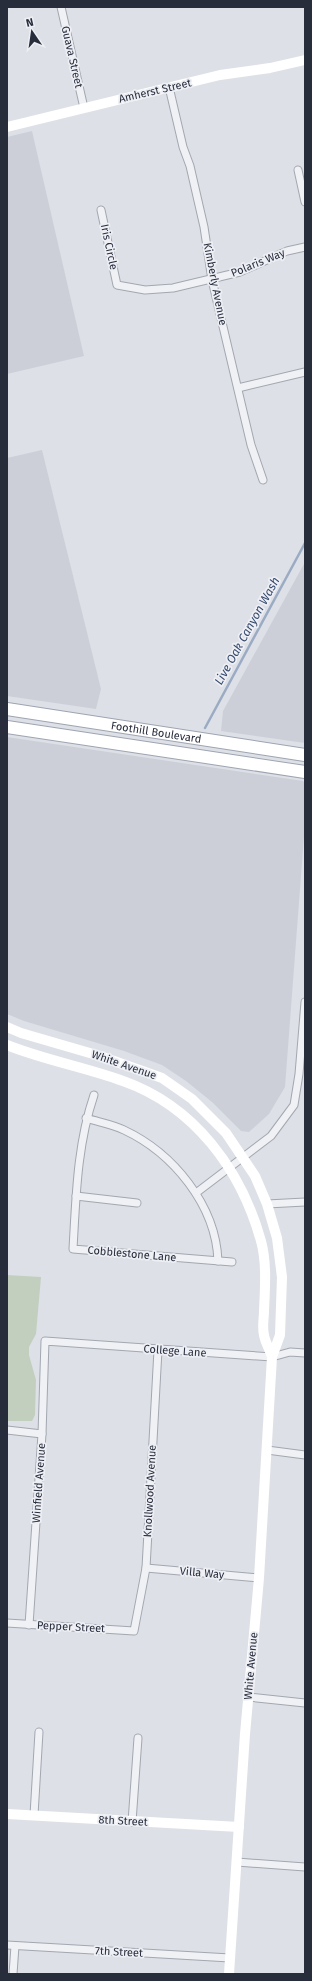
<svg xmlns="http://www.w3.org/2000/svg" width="312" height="1981" viewBox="0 0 312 1981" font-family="'Fira Sans',sans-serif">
<rect width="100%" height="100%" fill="#dde0e6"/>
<g fill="#cccfd8">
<polygon points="32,131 84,356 7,374 7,137"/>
<polygon points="42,450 101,689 96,709 7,696 7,458"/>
<polygon points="305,562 305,743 221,731 223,711"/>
<polygon points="7,737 303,781 305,783 305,823 285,1087 269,1114 249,1132 241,1131 212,1102 186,1081 162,1065 124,1051 24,1021 7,1014"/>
</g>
<polygon fill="#c2cfbf" points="7,1275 41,1277 36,1334 29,1347 29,1355 36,1380 35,1415 32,1421 7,1421"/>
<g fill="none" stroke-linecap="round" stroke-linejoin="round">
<polyline stroke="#9babc4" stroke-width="2.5" points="205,728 305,543"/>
<g stroke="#a3a7b0" stroke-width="9">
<g id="street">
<polyline points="61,7 84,108"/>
<polyline points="169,87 183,147 190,166 204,227 212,280 251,445 263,480"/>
<polyline points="298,170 305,202"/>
<polyline points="101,210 117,285 145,290 173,288 240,272 287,251 305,247"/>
<polyline points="238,388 305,372"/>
<path d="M94,1095C77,1145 76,1197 73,1249L232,1262"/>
<path d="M86,1118C98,1122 112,1124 124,1130C173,1153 216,1205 218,1261"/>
<polyline points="196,1193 271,1136 294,1105 299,1074 305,1002"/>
<polyline points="76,1196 137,1203"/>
<polyline points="267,1204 305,1202"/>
<polyline points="7,1430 42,1434"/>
<polyline points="267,1450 305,1455"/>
<polyline points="146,1568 259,1578"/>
<polyline points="7,1623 134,1631 146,1568 158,1350"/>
<polyline points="29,1625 42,1434 45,1341 272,1357 290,1352 305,1353"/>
<polyline points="248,1697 305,1703"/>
<polyline points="34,1815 39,1732"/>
<polyline points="132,1822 138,1738"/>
<polyline points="237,1862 305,1867"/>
<polyline points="7,1945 230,1958"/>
<polyline points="13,1974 15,1946"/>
</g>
</g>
<g stroke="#9ea4b1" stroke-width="14">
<g id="primary">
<path id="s1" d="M7,709L305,755"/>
<polyline points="7,727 305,772"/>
</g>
</g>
<use href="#street" stroke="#f0f1f5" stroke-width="7"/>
<g stroke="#fff" stroke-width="10">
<polyline points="7,127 220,75 270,68 305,60"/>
<polyline points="7,1027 21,1033 100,1056 162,1078 192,1099 226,1133 255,1176 267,1204 277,1238 282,1277 280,1335 272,1357 259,1578 245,1734 229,1974"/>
<path d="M7,1045C44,1060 85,1067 123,1081C194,1106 241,1169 261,1241C267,1263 265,1288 264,1311C264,1318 262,1327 264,1335C265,1342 270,1350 272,1357"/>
<polyline points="7,1814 239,1827"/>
</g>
<use href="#primary" stroke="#fff" stroke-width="12"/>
</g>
<g text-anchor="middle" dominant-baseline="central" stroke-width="3.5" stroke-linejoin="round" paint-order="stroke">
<g font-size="11" fill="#282d3c" stroke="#edeff4">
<text transform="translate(72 57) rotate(77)">Guava Street</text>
<text transform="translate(155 91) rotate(-13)">Amherst Street</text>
<text transform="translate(109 247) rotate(78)">Iris Circle</text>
<text transform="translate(258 263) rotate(-22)">Polaris Way</text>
<text transform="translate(215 284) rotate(79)">Kimberly Avenue</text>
<text stroke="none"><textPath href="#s1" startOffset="151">Foothill Boulevard</textPath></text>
<text transform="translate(124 1065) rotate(19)">White Avenue</text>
<text transform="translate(132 1254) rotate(5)">Cobblestone Lane</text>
<text transform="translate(175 1351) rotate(4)">College Lane</text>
<text transform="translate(39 1483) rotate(-86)">Winfield Avenue</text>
<text transform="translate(150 1491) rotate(-87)">Knollwood Avenue</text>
<text transform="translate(202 1573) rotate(5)">Villa Way</text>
<text transform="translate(71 1627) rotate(3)">Pepper Street</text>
<text transform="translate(251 1666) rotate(-85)">White Avenue</text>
<text transform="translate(123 1821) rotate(3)">8th Street</text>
<text transform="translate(119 1952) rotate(3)">7th Street</text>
</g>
<g font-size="12" font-style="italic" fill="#35496d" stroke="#edeff4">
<text transform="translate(247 631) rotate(-61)">Live Oak Canyon Wash</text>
</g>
</g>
<rect width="312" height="1981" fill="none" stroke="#282d3c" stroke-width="16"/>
<g transform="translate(32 32) rotate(347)" stroke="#edeff4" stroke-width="3" paint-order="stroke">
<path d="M0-3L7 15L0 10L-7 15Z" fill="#282d3c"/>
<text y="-6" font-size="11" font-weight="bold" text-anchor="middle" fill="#282d3c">N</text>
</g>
</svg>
